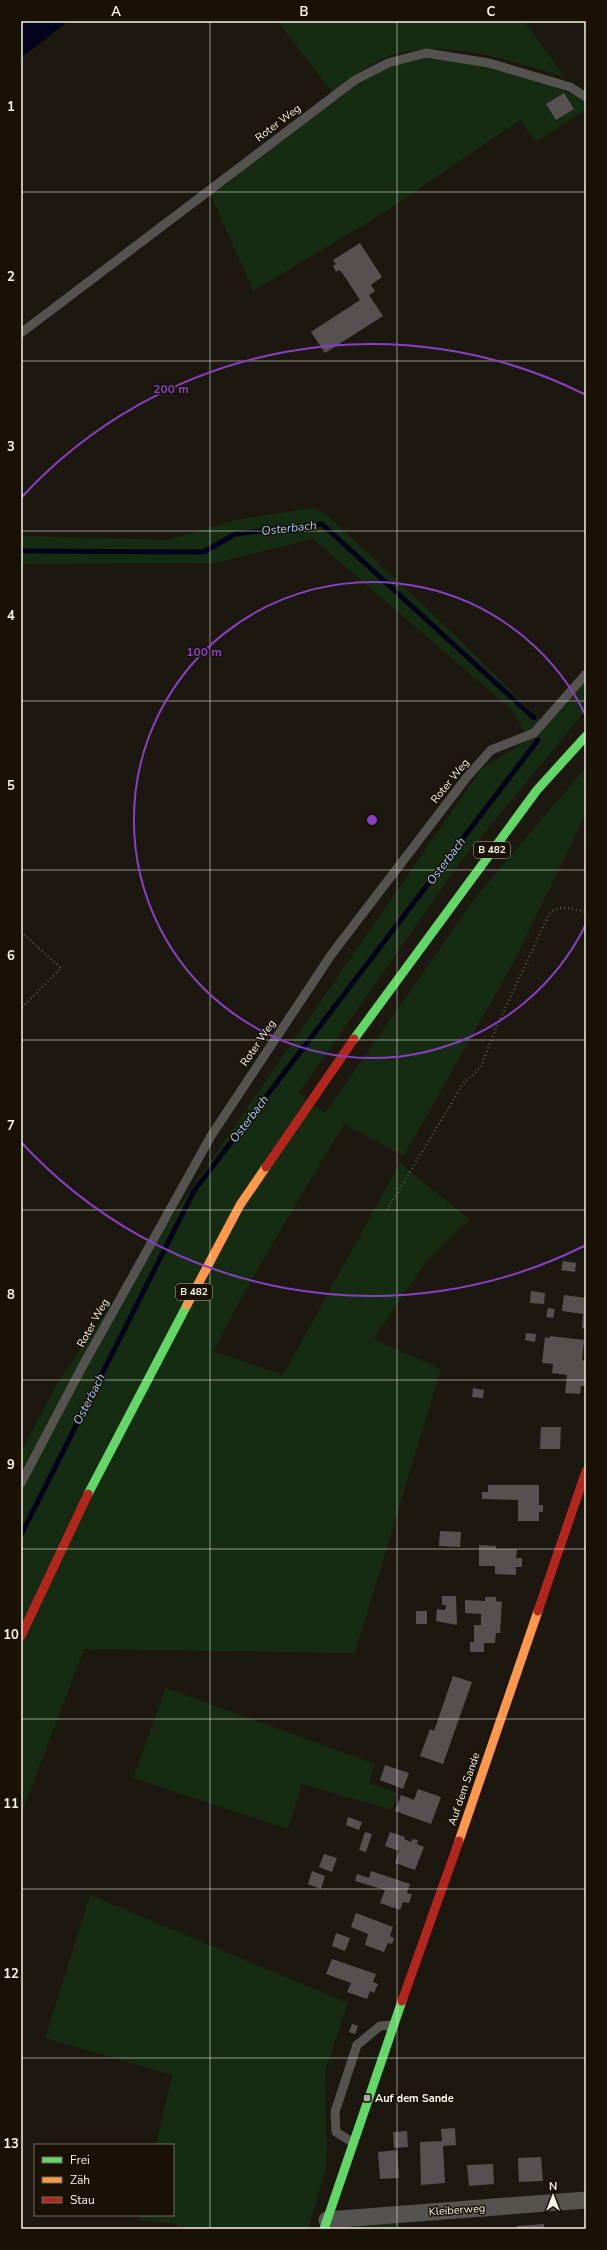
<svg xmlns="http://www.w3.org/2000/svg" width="607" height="2250" viewBox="0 0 607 2250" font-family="'Nunito Sans',sans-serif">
<rect width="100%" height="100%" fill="#1c1810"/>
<g fill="#162c12">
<path d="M277,21H524L565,77C508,61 451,38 392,55C372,61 348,81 332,92Z"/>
<path d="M430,56C485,64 536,74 586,102V109L536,142L520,120L382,214L253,291L211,195L359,82L392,65Z"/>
<polygon points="313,508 326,514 454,634 546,726 586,681 586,710 459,864 299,1093 325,1113 475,898 586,767 586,813 517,956 404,1156 344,1124 262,1261 213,1351 283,1375 400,1163 469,1219 426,1262 373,1339 441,1369 355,1653 84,1649 21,1815 21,1452 58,1382 481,769 529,739 511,709 313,539 216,563 21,564 21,536 168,540 235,520"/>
<polygon points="166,1688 375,1764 369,1783 397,1793 392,1810 302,1784 288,1829 133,1778"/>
<polygon points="90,1895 348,2003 325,2071 327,2165 308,2229 178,2229 177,2224 139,2220 140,2215 173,2215 173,2145 156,2145 172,2075 45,2038"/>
<polygon points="399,2223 399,2229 331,2229 331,2228"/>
</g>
<polygon fill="#03041b" points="21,21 68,21 21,58"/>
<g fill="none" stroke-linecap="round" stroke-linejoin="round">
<g stroke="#03041b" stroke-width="5">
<polyline points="21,551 204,552 235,534 322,524 534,718"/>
<polyline points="21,1535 194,1191 538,740"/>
</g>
</g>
<g fill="#555150">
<polygon points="564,93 574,109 556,120 546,104"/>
<polygon points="360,243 382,277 371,285 375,291 369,295 383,316 325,353 311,332 360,300 343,274 339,270 336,272 333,266 336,264 333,260"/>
<polygon points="563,1261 576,1263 575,1272 561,1270"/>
<polygon points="531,1291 545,1293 544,1304 530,1303"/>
<polygon points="564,1295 586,1298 586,1329 582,1328 583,1314 562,1311"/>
<polygon points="548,1308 555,1309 553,1318 546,1317"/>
<polygon points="526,1333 536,1334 535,1342 525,1340"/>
<polygon points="550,1336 584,1340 582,1360 586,1361 586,1380 585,1386 581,1386 580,1394 565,1393 567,1375 552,1373 553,1364 542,1363 545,1337 550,1338"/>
<polygon points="473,1388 484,1390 483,1398 472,1397"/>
<polygon points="541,1427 561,1427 560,1449 540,1449"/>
<polygon points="488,1485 539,1485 539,1505 543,1505 543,1512 539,1512 539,1521 518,1521 518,1500 482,1499 482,1492 488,1492"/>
<polygon points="440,1531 461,1532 460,1547 439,1546"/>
<polygon points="479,1545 496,1546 496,1549 517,1549 516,1558 522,1558 522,1567 516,1567 516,1575 495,1574 495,1566 479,1566"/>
<polygon points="442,1596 456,1596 457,1625 436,1621 437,1609 445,1610 446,1605 442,1605"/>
<polygon points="485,1597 496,1597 496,1601 502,1602 500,1633 496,1633 495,1643 484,1643 484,1652 470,1652 470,1642 474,1642 474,1625 481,1625 481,1614 465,1613 465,1600 485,1601"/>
<rect x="416" y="1611" width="11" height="13"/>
<polygon points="453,1676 472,1682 443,1764 420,1756 430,1729 434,1731"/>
<polygon points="385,1765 409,1773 403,1789 380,1780"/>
<polygon points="418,1789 441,1797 431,1824 395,1811 401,1795 414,1800"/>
<polygon points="348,1817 362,1822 359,1830 346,1825"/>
<polygon points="365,1832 372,1834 366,1852 359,1850"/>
<polygon points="390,1832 405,1837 404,1839 411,1842 412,1839 418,1840 417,1844 424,1847 415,1870 395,1863 399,1851 385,1846"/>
<polygon points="324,1854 337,1858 332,1872 319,1867"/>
<polygon points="312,1871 325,1876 321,1889 308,1884"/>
<polygon points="371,1871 410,1884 407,1893 412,1894 409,1903 403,1902 400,1910 380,1903 385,1890 355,1881 357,1874 369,1878"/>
<polygon points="356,1913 393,1927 390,1936 394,1938 392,1944 388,1943 384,1952 365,1945 368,1934 351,1927"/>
<polygon points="336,1933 350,1938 345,1951 332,1946"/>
<polygon points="332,1959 376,1974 373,1982 378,1984 374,1993 370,1991 367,1999 347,1992 351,1983 326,1974"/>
<polygon points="352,2024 358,2026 355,2034 349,2032"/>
<polygon points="455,2128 456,2145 443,2146 445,2183 421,2185 420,2142 442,2141 441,2129"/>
<polygon points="407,2131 408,2147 394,2148 393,2132"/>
<polygon points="397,2150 399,2178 380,2179 378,2152"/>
<polygon points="541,2157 543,2181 519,2182 518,2158"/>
<polygon points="493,2164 494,2184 469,2186 467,2165"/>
<polygon points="544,2224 544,2229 517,2229 517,2226"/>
</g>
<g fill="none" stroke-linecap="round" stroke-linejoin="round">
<g stroke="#53514c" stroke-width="2.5" stroke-dasharray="1 3" stroke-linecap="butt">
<polyline points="21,932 61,968 21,1009"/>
<path d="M387,1210L463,1084L481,1067L496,1028L549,914C559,904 573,909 586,912"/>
</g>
<g stroke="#555350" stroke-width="9">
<polyline points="21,333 355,80 388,63 426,53 489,63 570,87 586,97"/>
<polyline points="21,1483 81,1369 211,1136 331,955 467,777 491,750 534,733 586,674"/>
<polyline points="352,2142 336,2132 335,2112 357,2045 380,2026 392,2025"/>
</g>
<polyline stroke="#555350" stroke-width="17" points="327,2220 586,2200"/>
<g stroke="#63d668" stroke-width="9">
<polyline points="354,1039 537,790 586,736"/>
<polyline points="88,1494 187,1305"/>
<polyline points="324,2229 402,2001"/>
</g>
<g stroke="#ff974d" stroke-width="9">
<polyline points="187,1305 240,1205 266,1167"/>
<polyline points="459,1841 538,1611"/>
</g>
<g stroke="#b3261e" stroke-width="9">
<polyline points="266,1167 354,1039"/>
<polyline points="538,1611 586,1471"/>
<polyline points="21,1636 88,1494"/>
<polyline points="402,2001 459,1841"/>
</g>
</g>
<path fill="none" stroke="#f8f3e9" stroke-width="1" stroke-opacity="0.55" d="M210,21V2229M397,21V2229M21,192H586M21,361H586M21,531H586M21,701H586M21,870H586M21,1040H586M21,1210H586M21,1380H586M21,1549H586M21,1719H586M21,1889H586M21,2058H586"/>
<g fill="none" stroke="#8840c3" stroke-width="2">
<path d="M586 924A238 238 0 1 1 586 716"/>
<path d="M584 1246A476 476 0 0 1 21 1142M21 498A476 476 0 0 1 584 394"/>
</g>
<rect fill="#aba69d" stroke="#181104" stroke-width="1.5" x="363" y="2094" width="8" height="8" rx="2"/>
<g text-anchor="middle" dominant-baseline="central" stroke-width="3" stroke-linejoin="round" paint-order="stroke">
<g fill="#181104" stroke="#b5afa4" stroke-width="1">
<rect x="474" y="842" width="36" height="16" rx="3"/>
<rect x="176" y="1284" width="36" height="16" rx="3"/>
</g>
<g font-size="10" font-weight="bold" fill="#f8f3e9">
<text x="492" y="850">B 482</text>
<text x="194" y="1292">B 482</text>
</g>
<g font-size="11" fill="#f8f3e9" stroke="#181104">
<text transform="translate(278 123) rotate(-37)">Roter Weg</text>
<text transform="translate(450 781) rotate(-51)">Roter Weg</text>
<text transform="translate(258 1043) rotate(-56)">Roter Weg</text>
<text transform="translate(93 1323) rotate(-61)">Roter Weg</text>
<text transform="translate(464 1789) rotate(-71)">Auf dem Sande</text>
<text transform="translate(457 2210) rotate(-4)">Kleiberweg</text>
</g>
<g font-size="11" font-weight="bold" fill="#f8f3e9" stroke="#181104" text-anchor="start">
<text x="375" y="2098">Auf dem Sande</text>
</g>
<g font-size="12" font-style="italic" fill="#a0ccfa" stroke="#181104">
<text transform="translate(289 528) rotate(-6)">Osterbach</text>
<text transform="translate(446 861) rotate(-53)">Osterbach</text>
<text transform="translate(249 1119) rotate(-53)">Osterbach</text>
<text transform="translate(89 1399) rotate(-63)">Osterbach</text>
</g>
</g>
<circle cx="372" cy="820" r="6" fill="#8840c3" stroke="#181104" stroke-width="2"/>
<g font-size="12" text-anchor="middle" font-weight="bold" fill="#8840c3" stroke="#181104" stroke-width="3" stroke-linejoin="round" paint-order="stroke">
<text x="171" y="393">200 m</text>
<text x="204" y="656">100 m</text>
</g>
<rect width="607" height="2250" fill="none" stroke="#181104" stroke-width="44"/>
<rect x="34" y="2144" width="140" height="72" fill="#181104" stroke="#726b60"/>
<rect x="42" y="2157" width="20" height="6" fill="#63d668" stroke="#726b60"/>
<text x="70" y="2164" font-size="12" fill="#f8f3e9">Frei</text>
<rect x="42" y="2177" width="20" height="6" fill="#ff974d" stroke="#726b60"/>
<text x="70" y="2184" font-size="12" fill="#f8f3e9">Zäh</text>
<rect x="42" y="2197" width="20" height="6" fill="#b3261e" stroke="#726b60"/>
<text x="70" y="2204" font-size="12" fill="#f8f3e9">Stau</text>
<g transform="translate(553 2196)" stroke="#181104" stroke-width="3" paint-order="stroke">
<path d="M0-3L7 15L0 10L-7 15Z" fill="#f8f3e9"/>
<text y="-6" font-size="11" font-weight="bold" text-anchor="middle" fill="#f8f3e9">N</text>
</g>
<rect x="22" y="22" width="563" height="2206" fill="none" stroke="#f8f3e9" stroke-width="1.5"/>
<g font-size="13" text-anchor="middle" font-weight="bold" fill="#f8f3e9">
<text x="116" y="16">A</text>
<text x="304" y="16">B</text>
<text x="491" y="16">C</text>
<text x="11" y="111">1</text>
<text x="11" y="281">2</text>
<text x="11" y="451">3</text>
<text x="11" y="620">4</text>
<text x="11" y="790">5</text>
<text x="11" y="960">6</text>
<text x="11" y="1130">7</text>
<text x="11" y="1299">8</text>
<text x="11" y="1469">9</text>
<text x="11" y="1639">10</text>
<text x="11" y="1808">11</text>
<text x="11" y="1978">12</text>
<text x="11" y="2148">13</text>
</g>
</svg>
